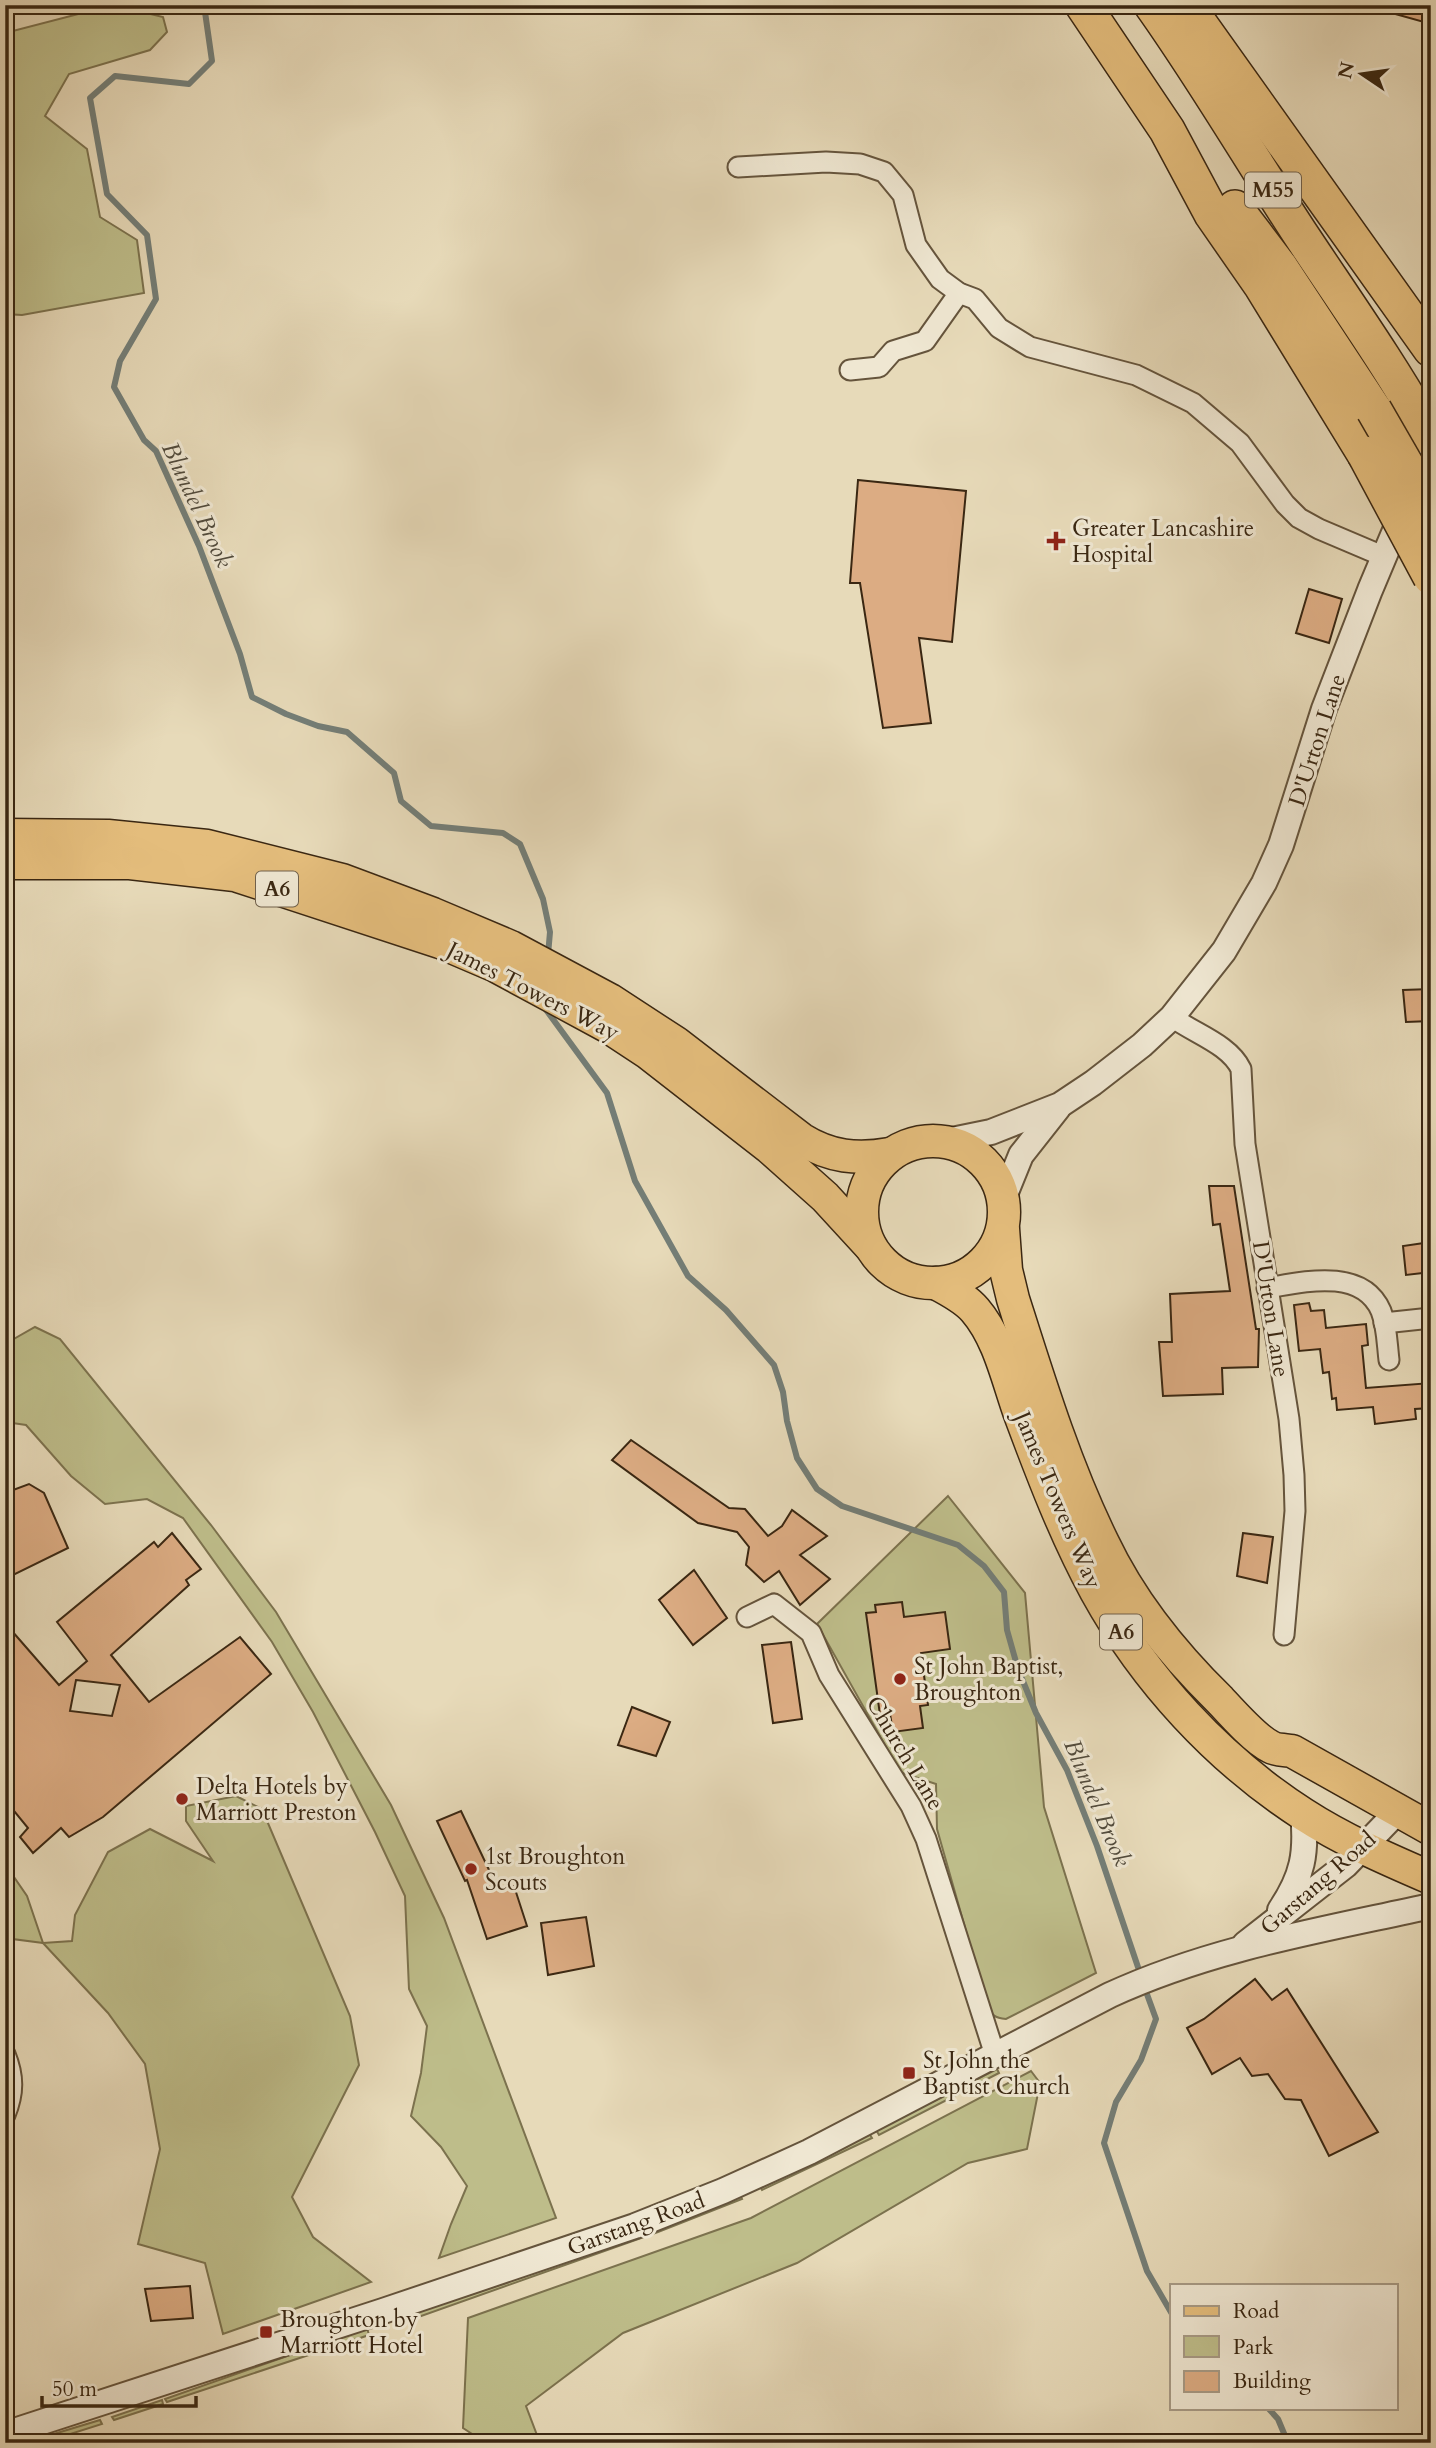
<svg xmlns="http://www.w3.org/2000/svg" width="1436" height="2448" viewBox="0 0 1436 2448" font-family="Cardo,serif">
<rect width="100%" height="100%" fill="#e7dab9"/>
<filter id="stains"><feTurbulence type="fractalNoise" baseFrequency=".00286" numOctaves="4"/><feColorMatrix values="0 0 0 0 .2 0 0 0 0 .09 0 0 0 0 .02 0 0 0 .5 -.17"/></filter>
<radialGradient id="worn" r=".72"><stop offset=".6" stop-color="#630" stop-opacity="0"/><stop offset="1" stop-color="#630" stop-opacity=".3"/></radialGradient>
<g fill="#bebd8a" stroke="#7c724e" stroke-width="2">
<polygon points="113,5 163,17 167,32 150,50 69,74 45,116 87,149 100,217 137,240 144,293 22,315 5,314 5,33"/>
<polygon points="35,1327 60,1339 211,1525 276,1612 391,1805 444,1918 556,2218 439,2258 451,2224 467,2186 441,2147 411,2116 421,2073 427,2026 409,1989 405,1896 375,1832 313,1712 272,1642 183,1518 147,1499 105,1504 71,1476 26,1425 5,1422 5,1344"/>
<path d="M948,1496L1025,1593L1044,1807L1096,1973L1006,2019C995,2018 991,2015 987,2005L937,1829L936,1784L900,1772L817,1624Z"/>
<polygon points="236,1796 262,1809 350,2016 359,2065 292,2197 313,2237 371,2282 223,2334 205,2263 138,2244 160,2149 145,2064 108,2013 43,1943 5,1938 5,1864 27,1896 43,1943 72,1941 75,1915 108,1852 150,1829 213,1861 186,1821 186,1806"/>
<polygon points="997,2069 999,2073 879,2135 876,2130"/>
<polygon points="1031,2071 1040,2083 1027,2149 968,2163 797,2263 623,2333 526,2406 540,2443 486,2443 463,2428 468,2318 751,2218"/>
<polygon points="869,2133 872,2138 762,2190 760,2186"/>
<polygon points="739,2193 742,2199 658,2232 410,2320 408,2314"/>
<polygon points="367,2328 369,2335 167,2402 165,2399"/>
<polygon points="162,2400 163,2404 114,2420 112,2417"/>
<polygon points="100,2420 102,2424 42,2443 35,2443 34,2440"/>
</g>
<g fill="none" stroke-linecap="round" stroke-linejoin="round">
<g stroke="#747e77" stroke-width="6">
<polyline points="204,5 212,61 189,84 115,76 90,98 107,194 147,235 156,299 120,361 114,387 144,440 156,451 199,546 240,654 252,697 286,714 318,726 347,732 394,773 401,801 431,826 503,833 520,844 543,899 550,932 548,955"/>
<polyline points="544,1007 607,1093 635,1181 688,1276 726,1310 774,1365 783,1392 787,1421 797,1458 817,1489 842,1506 958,1545 984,1566 1004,1592 1007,1630 1018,1669 1036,1713 1067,1770 1097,1846 1141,1976"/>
<polyline points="1144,1986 1156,2019 1141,2060 1116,2102 1104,2143 1147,2271 1172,2314"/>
<polyline points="1268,2408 1278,2419 1288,2443"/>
</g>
</g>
<g fill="#dcac83" stroke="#3a2712" stroke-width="2" fill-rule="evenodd">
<polygon points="1382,5 1431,5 1431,24 1381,10"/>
<polygon points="858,480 966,491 952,642 919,638 931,723 883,728 860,583 850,583"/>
<polygon points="1309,589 1342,599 1329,643 1296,633"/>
<polygon points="1431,989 1431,1021 1406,1022 1403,990"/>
<polygon points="1209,1186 1234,1186 1256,1329 1259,1329 1258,1367 1222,1368 1223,1394 1163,1396 1159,1342 1172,1342 1170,1294 1230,1291 1220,1224 1213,1225"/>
<polygon points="1431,1242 1431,1272 1406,1275 1403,1246"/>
<polygon points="1309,1303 1311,1311 1324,1310 1326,1328 1366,1324 1368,1345 1362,1346 1366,1388 1431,1383 1431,1408 1415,1409 1416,1419 1375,1424 1373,1407 1337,1410 1336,1398 1332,1399 1329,1372 1323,1373 1320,1349 1299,1351 1294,1305"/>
<polygon points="631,1440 729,1508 745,1509 768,1536 782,1526 792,1510 827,1536 800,1555 830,1579 800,1605 779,1571 764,1582 746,1565 749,1547 737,1532 698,1523 612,1460"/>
<polygon points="29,1484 44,1493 68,1548 5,1579 5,1493"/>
<path d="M172,1533L201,1569L186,1580L189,1585L111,1655L149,1702L240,1637L271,1674L103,1817L69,1837L61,1828L33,1853L20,1837L28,1828L5,1800V1623L59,1685L87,1661L57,1622L154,1542L158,1547ZM76,1680L120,1685L112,1716L70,1711Z"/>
<polygon points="1243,1533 1273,1537 1267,1583 1237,1576"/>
<polygon points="694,1570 727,1618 693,1645 659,1600"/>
<polygon points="902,1602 904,1617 945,1612 950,1649 921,1653 928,1705 920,1706 923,1728 893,1732 890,1714 880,1715 866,1613 876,1612 875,1605"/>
<polygon points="791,1642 802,1719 773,1723 762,1645"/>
<polygon points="632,1707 670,1722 656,1756 618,1745"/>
<polygon points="461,1811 499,1891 514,1886 527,1926 487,1939 467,1880 465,1881 437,1821"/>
<polygon points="586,1917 594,1966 548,1975 541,1923"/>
<polygon points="1255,1979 1272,2000 1287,1989 1378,2132 1329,2156 1301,2100 1285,2099 1268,2074 1252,2076 1240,2058 1212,2074 1187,2028 1204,2019"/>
<polygon points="190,2286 193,2318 151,2321 145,2289"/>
</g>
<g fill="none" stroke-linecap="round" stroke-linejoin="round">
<g stroke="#65543c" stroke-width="23">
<g id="minor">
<polyline points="738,167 826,162 860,164 884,172 903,195 916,245 940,279 959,293 975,299 999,328 1030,347 1136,375 1193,403 1240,443 1285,504 1299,518 1319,529 1385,557"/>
<polyline points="850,370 879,367 893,351 925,341 959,293"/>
<path d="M1172,1017C1195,1034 1229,1044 1241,1069L1245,1144L1289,1419L1294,1475L1295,1511L1284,1635"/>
<path d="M1267,1288C1303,1282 1362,1267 1381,1311C1387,1326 1387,1344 1389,1360"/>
<polyline points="1384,1323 1431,1318"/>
<polyline points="747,1617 774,1604 811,1633 829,1675 911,1806 926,1839 995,2055"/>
<path d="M5,2054C14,2076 14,2093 5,2115"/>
</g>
</g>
<g stroke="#65543c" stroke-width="28">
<g id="tertiary">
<polyline points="947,1141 991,1132 1060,1105 1093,1083 1142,1045 1172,1017 1224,951 1264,883 1281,845 1324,709 1370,590 1431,445"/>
<polyline points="1004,1197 1021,1155 1058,1108"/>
<path d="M1280,1910C1303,1876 1307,1853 1303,1813"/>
<polyline points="1245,1944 1346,1865 1397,1812"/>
<path d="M5,2434L383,2311L635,2226L723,2191L809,2152L1110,1995C1212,1948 1322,1930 1431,1906"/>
</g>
</g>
<g stroke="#3a2712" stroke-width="35">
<g id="primary">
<path d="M5,835L108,836L207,846L342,880L433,914L511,947L610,1000L676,1043L801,1139C830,1157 857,1160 890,1154"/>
<polyline points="5,863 130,863 235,875 440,942 496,966 607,1026 648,1053 770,1148 825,1197 870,1246"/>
<circle cx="933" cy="1212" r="71"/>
<path d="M1003,1229L1006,1270L1013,1299C1039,1381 1065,1466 1103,1543C1131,1602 1174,1655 1220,1700C1232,1713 1256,1740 1271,1747C1276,1750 1285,1750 1292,1751L1431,1829"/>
<path d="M936,1283C950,1291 965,1298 975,1310C1000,1339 1008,1382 1021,1417C1043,1476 1066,1536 1096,1591C1145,1680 1218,1759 1303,1814C1343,1840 1387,1859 1431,1878"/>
</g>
</g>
<g stroke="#3a2712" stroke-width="38">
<g id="motorway">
<polyline points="1083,5 1167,130 1212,214 1262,286 1365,454"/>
<path d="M1152,5C1204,78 1250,157 1299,232C1344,300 1391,366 1431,438"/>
<polyline points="1186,5 1431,349"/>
<polyline points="1235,208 1279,266 1374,410"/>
</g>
</g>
<use href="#minor" stroke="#efe7d2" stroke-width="19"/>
<use href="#tertiary" stroke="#efe7d2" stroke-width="24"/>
<use href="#primary" stroke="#e4bd7c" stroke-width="32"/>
<use href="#motorway" stroke="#e4bd7c" stroke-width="35"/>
<g stroke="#3a2712" stroke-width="38" stroke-linecap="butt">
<g id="motorway-bridge">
<polyline points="1374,410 1431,509"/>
<polyline points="1365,454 1431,577"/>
</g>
</g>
<use href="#motorway-bridge" stroke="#e4bd7c" stroke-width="35"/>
</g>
<g fill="#8f2418" stroke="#efe7d2" stroke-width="2.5">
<path d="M1052.5 530.5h7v7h7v7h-7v7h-7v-7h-7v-7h7z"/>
<circle cx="900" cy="1679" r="7"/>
<circle cx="182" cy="1799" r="7"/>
<circle cx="471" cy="1869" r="7"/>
<rect x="902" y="2066" width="14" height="14" rx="3.5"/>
<rect x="259" y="2325" width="14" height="14" rx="3.5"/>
</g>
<g text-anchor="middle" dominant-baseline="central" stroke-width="6" stroke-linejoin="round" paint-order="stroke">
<g fill="#efe7d2" stroke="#70614c" stroke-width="2">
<rect x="1245" y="172.5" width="56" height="35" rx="5"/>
<rect x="256" y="871.5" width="42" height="35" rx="5"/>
<rect x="1100" y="1614.5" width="42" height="35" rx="5"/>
</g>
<g font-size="21" font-weight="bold" fill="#3a2712">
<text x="1273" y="190">M55</text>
<text x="277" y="889">A6</text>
<text x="1121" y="1632">A6</text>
</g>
<g font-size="23" fill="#3a2712" stroke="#efe7d2" text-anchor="start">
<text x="1072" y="528">Greater Lancashire<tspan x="1072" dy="26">Hospital</tspan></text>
<text x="914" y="1666">St John Baptist,<tspan x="914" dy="26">Broughton</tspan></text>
<text x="196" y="1786">Delta Hotels by<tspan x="196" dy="26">Marriott Preston</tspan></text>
<text x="485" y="1856">1st Broughton<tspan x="485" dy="26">Scouts</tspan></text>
<text x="923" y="2060">St John the<tspan x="923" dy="26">Baptist Church</tspan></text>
<text x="280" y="2319">Broughton by<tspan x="280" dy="26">Marriott Hotel</tspan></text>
</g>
<g font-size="23" fill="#3a2712" stroke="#efe7d2">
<text transform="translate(1317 740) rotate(-72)">D'Urton Lane</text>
<text transform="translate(533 991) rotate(27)">James Towers Way</text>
<text transform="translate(1271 1309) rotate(81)">D'Urton Lane</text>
<text transform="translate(1058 1500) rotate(67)">James Towers Way</text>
<text transform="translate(905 1753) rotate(59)">Church Lane</text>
<text transform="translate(1318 1883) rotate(-41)">Garstang Road</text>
<text transform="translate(636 2224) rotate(-20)">Garstang Road</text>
</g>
<g font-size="24" font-style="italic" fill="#524b3c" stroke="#efe7d2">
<text transform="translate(197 505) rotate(65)">Blundel Brook</text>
<text transform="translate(1097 1803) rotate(67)">Blundel Brook</text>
</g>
</g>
<rect width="1436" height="2448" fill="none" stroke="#e7dab9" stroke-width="28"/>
<rect x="7" y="7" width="1422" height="2434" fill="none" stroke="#3a2712" stroke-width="3.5"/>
<rect x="14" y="14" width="1408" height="2420" fill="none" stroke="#3a2712" stroke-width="2"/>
<rect x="1170" y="2284" width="228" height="126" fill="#efe7d2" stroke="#a79a85" stroke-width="2"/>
<rect x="1184" y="2306" width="35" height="10" fill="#e4bd7c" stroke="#a79a85" stroke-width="2"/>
<text x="1233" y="2318" font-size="21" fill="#3a2712">Road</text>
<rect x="1184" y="2336" width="35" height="21" fill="#bebd8a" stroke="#a79a85" stroke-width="2"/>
<text x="1233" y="2354" font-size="21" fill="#3a2712">Park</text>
<rect x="1184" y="2371" width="35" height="21" fill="#dcac83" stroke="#a79a85" stroke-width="2"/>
<text x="1233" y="2388" font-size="21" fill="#3a2712">Building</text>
<g transform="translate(1362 74) rotate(283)" stroke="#efe7d2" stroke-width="5" paint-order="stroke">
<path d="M0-5L12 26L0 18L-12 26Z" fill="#3a2712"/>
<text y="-10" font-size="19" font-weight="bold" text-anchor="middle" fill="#3a2712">N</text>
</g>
<path d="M42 2396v10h154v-10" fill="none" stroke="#3a2712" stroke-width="3.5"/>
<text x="52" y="2396" font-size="21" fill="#3a2712" stroke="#efe7d2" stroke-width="5" paint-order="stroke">50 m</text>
<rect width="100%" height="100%" filter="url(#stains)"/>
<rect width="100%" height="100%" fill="url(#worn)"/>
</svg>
